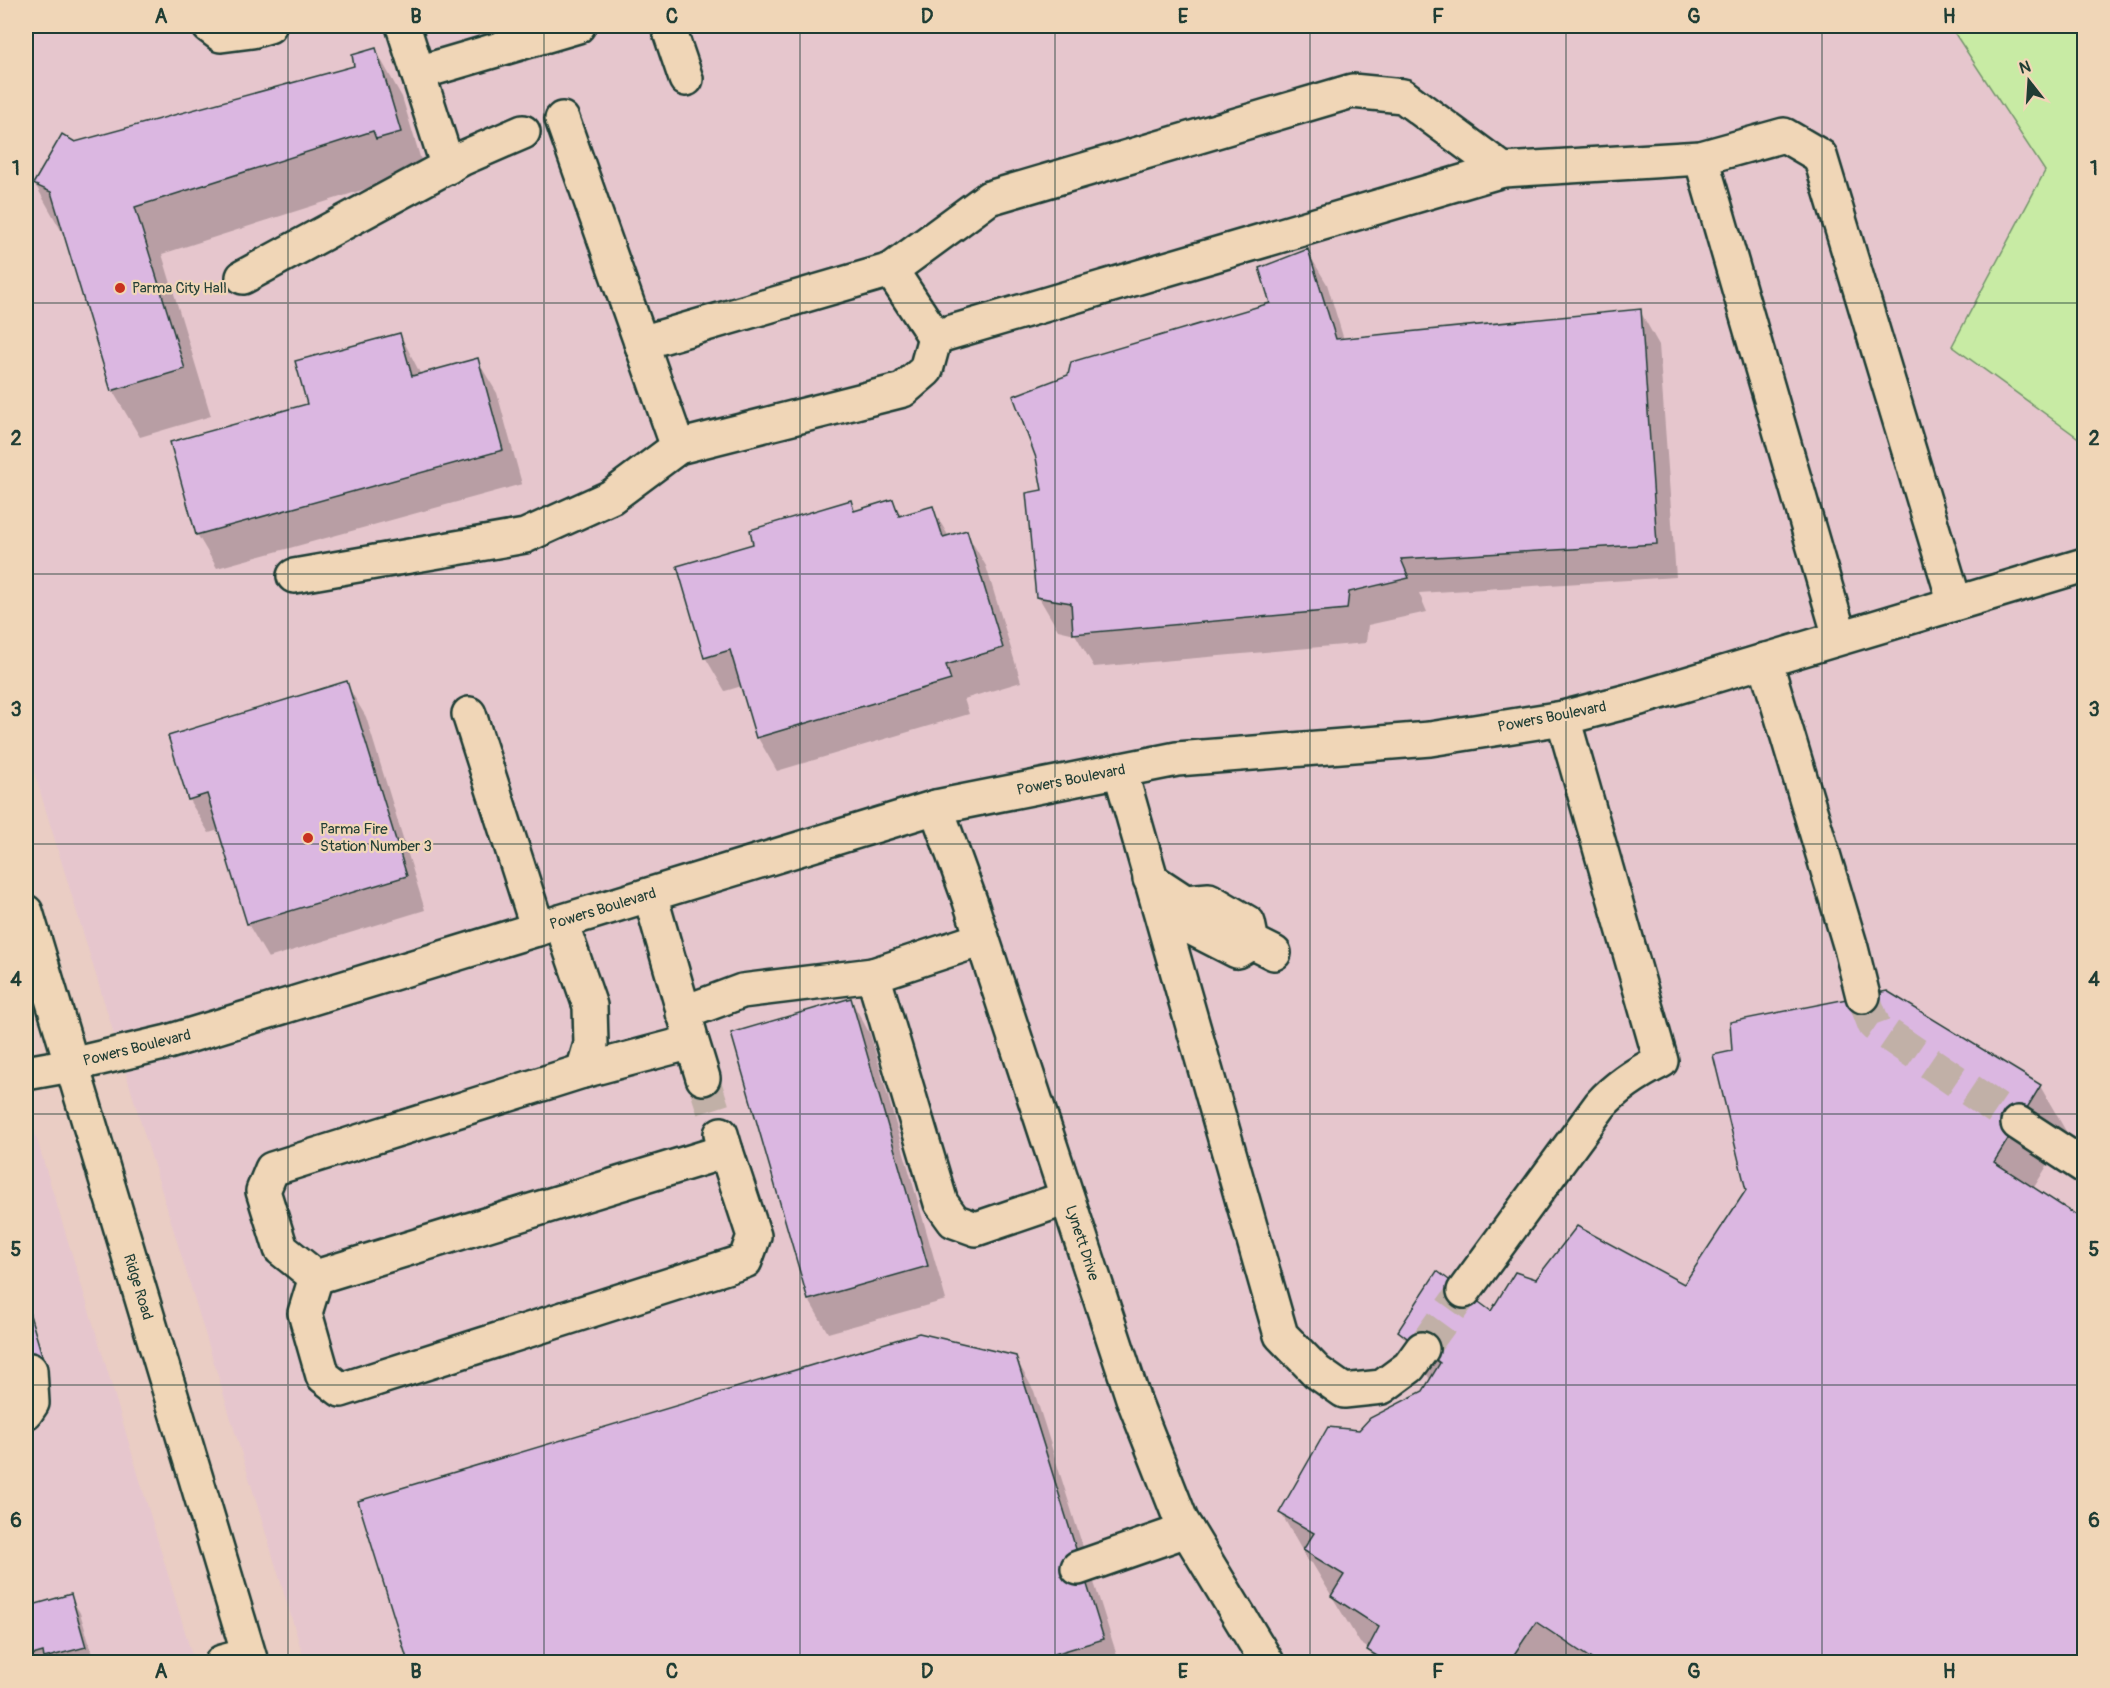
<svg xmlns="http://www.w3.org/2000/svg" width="2110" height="1688" viewBox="0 0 2110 1688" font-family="Pangolin,sans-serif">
<rect width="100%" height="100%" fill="#eacdc4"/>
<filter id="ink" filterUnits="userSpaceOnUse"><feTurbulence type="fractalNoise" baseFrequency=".0167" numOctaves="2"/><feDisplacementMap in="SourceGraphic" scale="12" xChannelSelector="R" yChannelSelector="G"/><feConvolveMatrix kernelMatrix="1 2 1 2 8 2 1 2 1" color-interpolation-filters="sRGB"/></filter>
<g filter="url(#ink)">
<g fill="#e6c6cd">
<polygon points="26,26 1950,26 2045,171 1952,346 2084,442 2084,1662 305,1662 26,745"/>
<polygon points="26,1104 103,1356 194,1662 26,1662"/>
</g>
<polygon fill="#c8eba4" stroke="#74946c" stroke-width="1.5" points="1950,26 2084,26 2084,442 1952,346 2045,171"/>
<g fill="#0003">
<polygon points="375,49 402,97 427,180 400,178 162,254 211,416 140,437 112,390 65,233 62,232 35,184 74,144 356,67"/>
<polygon points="1307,251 1327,284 1344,340 1640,311 1659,345 1676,577 1419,593 1427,612 1368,625 1366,643 1094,667 1075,634 1058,630 1038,596 1044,491 1271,304"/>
<polygon points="400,334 421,375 477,360 497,393 522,484 217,568 197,534"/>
<polygon points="893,500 902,517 932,508 949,537 966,532 986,566 1021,682 964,699 969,714 777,771 758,738 742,686 725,691 705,657 755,545 850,501 856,512"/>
<polygon points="346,683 366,717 425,910 268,958 248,924 219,830 209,833 189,800"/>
<polygon points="851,1000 870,1034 946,1300 828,1333 809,1300"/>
<polygon points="2040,1086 2067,1133 2033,1189 2084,1222 2084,1662 1376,1662 1369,1649 1360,1643 1312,1563 1308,1561 1281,1513 1360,1431 1424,1392 1431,1381 1400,1331 1492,1314 1537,1280 1684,1286"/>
<polygon points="26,1298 48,1374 26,1381"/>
<polygon points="1015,1357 1034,1391 1119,1662 410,1662 360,1502"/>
<polygon points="70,1596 80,1613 95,1662 26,1662 26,1614"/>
</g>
<g fill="#dbb7e1" stroke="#1f3d34" stroke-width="1.5">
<polygon points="376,48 401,132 376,139 373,131 135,207 185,369 111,391 51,192 33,184 62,134 75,142 354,66 352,55"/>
<polygon points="1308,249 1336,339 1641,309 1657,544 1401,559 1409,578 1349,592 1347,609 1073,634 1071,603 1036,597 1026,493 1042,490 1036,458 1013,396 1068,375 1071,362 1270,303 1259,268"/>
<polygon points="400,333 412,376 478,358 503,450 196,535 170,442 307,404 295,361"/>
<polygon points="893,499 899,516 933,506 943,537 967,530 1003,648 946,665 951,680 756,738 730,650 704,658 677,566 753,544 750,530 851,500 854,511"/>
<polygon points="347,681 407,876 247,924 207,794 188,800 168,736"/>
<polygon points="1887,991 2041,1085 1994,1162 2084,1220 2084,1662 1596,1662 1536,1622 1509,1662 1387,1662 1367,1650 1379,1627 1331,1596 1344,1575 1303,1550 1314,1533 1279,1513 1328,1427 1359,1430 1370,1418 1423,1391 1440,1363 1398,1331 1437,1271 1491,1311 1515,1272 1536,1279 1577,1226 1684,1284 1746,1190 1713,1055 1732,1051 1730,1022"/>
<polygon points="851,998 928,1266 808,1300 731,1033"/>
<polygon points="26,1302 45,1365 26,1371"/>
<polygon points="919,1333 1016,1356 1104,1639 1028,1662 408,1662 358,1501"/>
<polygon points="71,1594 86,1647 44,1658 43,1652 26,1657 26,1612 30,1610 29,1606"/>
</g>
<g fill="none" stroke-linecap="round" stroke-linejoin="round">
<g stroke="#c1b0a7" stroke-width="33" stroke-dasharray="33 16" stroke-linecap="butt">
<polyline points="1863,996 1874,1025 2018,1123"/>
<polyline points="703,1078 721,1134"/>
<polyline points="1422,1349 1464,1291"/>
</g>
<g stroke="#1f3d34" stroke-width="38">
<g id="minor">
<polyline points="209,26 221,35 252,31 269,26"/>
<polyline points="403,26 448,167"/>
<polyline points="668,26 686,79"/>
<polyline points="418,73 578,26"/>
<polyline points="562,119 678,447"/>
<polyline points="1701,158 1840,637"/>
<polyline points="891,270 935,337"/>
<polyline points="243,277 463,158 523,132"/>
<polyline points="641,343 891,270 989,198 1352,91 1403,96 1503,170"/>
<polyline points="294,576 525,536 611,497 678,447 903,390 926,370 935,337 1503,170 1701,158 1784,135 1820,156 1955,603"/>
<polyline points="1765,660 1851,948 1863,996"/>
<polyline points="469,714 538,929"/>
<polyline points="1120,770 1281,1335 1317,1372 1344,1391 1382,1387 1409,1367 1422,1349"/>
<polyline points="936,807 970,901 1133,1398 1181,1520 1267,1662"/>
<polyline points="1150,879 1185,902 1209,900 1248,923 1252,942 1274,953"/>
<polyline points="650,895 690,1034"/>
<polyline points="1185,902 1192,928 1237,951 1252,942"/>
<polyline points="561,922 590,1006 591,1044 583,1071"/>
<polyline points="982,939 873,975 941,1203 954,1221 976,1229 1067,1198"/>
<polyline points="683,1013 742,991 873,975"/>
<polyline points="26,1073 71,1065 168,1042 936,807 1177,759 1430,739 1563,718 1640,698 2084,565"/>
<polyline points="703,1078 692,1042 583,1071 272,1169 263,1191 281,1249 316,1277 726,1151 721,1134"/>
<polyline points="2018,1123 2084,1166"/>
<polyline points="316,1277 305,1313 323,1376 341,1390 745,1261 754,1236 726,1151"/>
<path d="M1464,1291L1601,1104C1617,1086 1639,1072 1661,1061L1563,718"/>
<polyline points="26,1412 32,1403 30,1370"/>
<polyline points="1078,1568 1187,1530"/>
<polyline points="222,1662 248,1655"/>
</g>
</g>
<g stroke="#1f3d34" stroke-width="38">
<polyline id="major" points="26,912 251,1662"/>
</g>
<use href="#minor" stroke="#f0d6b7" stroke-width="33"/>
<use href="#major" stroke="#f0d6b7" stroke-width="33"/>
</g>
</g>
<path fill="none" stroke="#1f3d34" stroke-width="1.5" stroke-opacity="0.55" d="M288,26V1662M544,26V1662M800,26V1662M1055,26V1662M1310,26V1662M1566,26V1662M1822,26V1662M26,303H2084M26,574H2084M26,844H2084M26,1114H2084M26,1385H2084"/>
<g fill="#c8321e" stroke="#f0d6b7" stroke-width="2">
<circle cx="120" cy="288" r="6"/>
<circle cx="308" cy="838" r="6"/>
</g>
<g text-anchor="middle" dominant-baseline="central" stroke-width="4.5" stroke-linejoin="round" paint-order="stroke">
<g font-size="15" fill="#1f3d34" stroke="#f0d6b7" text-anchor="start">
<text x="132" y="288">Parma City Hall</text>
<text x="320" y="829">Parma Fire<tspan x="320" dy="17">Station Number 3</tspan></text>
</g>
<g font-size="15" fill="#1f3d34" stroke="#f0d6b7">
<text transform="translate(1552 717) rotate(-11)">Powers Boulevard</text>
<text transform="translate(1071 780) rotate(-11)">Powers Boulevard</text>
<text transform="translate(603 909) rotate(-17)">Powers Boulevard</text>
<text transform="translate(137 1048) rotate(-14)">Powers Boulevard</text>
<text transform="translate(1082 1243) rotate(72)">Lynett Drive</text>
<text transform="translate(138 1287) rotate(73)">Ridge Road</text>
</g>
</g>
<rect width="2110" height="1688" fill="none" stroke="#f0d6b7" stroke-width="66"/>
<g transform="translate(2029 81) rotate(343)" stroke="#f0d6b7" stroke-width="4.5" paint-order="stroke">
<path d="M0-4.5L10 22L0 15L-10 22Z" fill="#1f3d34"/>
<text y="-9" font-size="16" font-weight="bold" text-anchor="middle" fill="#1f3d34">N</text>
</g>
<rect x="33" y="33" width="2044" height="1622" fill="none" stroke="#1f3d34" stroke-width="2"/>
<g font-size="20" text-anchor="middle" font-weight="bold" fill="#1f3d34">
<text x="161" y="23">A</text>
<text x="416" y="23">B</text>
<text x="672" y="23">C</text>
<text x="927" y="23">D</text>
<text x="1183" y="23">E</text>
<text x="1438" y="23">F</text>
<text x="1694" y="23">G</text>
<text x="1949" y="23">H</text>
<text x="16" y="175">1</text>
<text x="2094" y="175">1</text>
<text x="16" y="445">2</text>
<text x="2094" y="445">2</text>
<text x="16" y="716">3</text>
<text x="2094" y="716">3</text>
<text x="16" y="986">4</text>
<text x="2094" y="986">4</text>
<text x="16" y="1256">5</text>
<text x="2094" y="1256">5</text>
<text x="16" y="1527">6</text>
<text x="2094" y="1527">6</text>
<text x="161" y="1678">A</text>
<text x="416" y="1678">B</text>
<text x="672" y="1678">C</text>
<text x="927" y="1678">D</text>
<text x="1183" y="1678">E</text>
<text x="1438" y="1678">F</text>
<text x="1694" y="1678">G</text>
<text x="1949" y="1678">H</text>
</g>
</svg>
